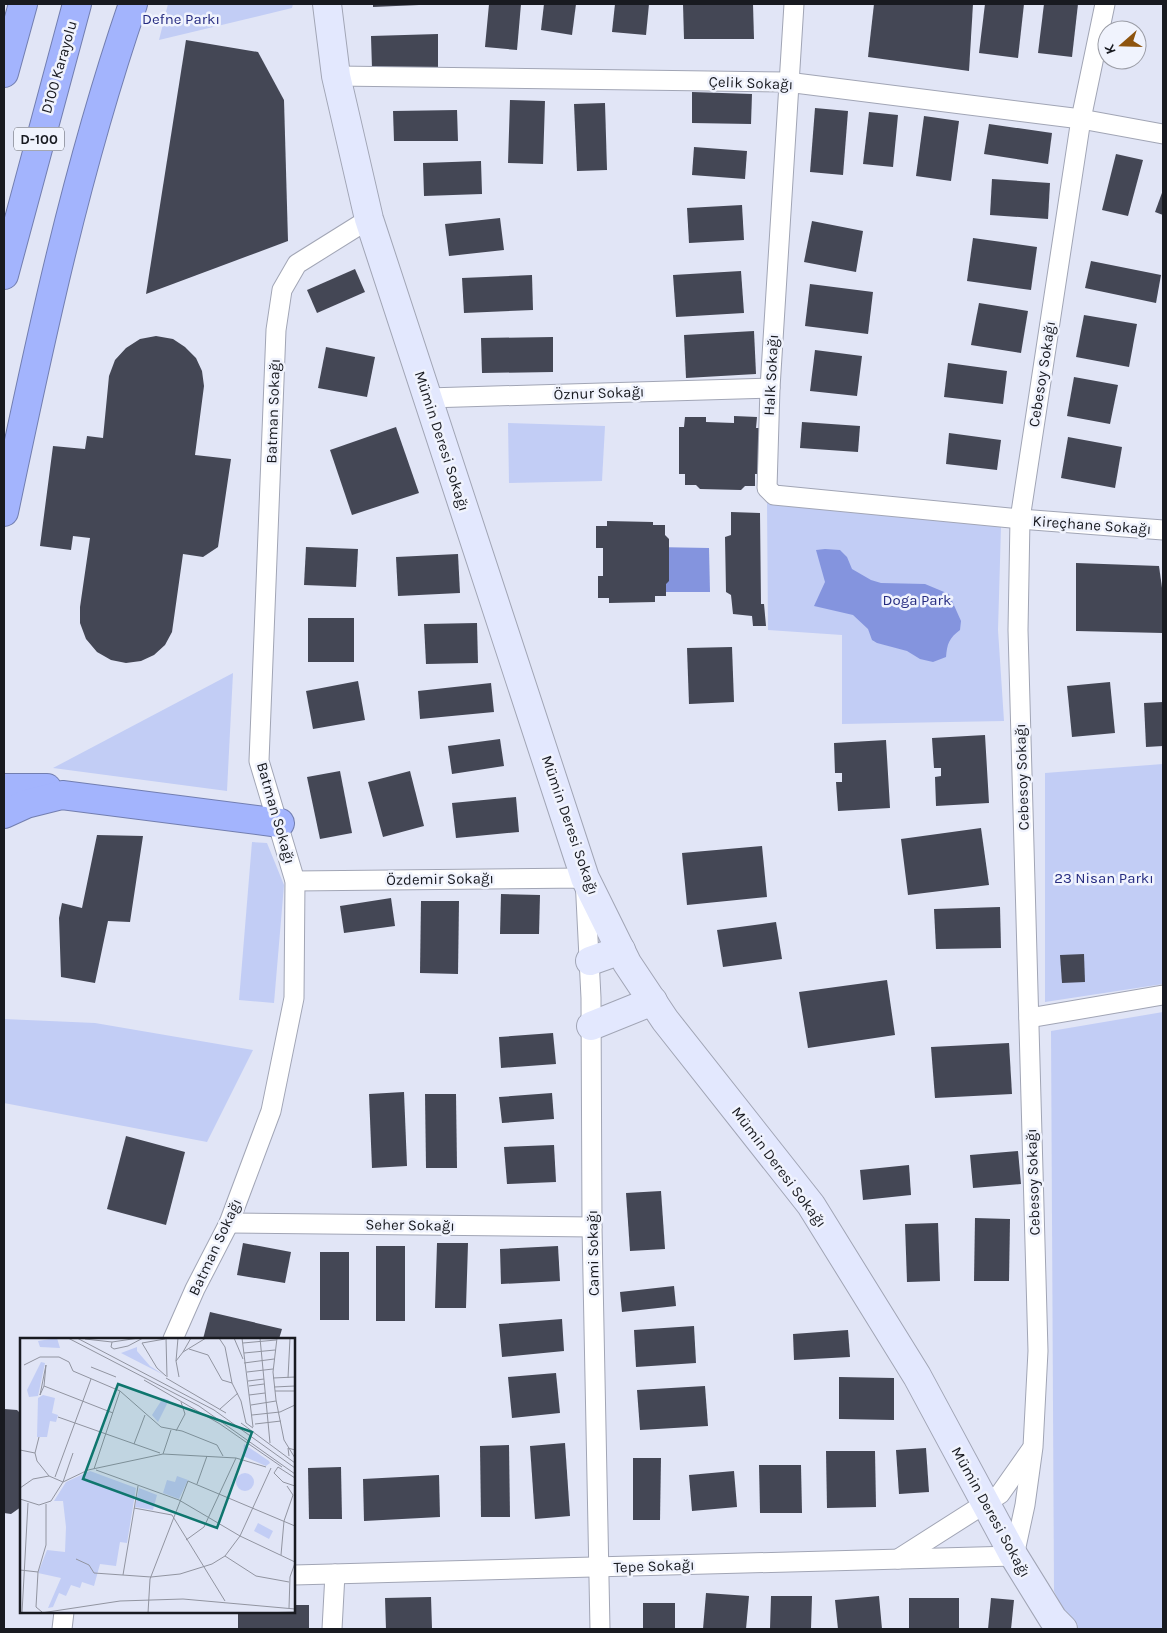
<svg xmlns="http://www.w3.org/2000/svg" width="1167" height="1633" viewBox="0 0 1167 1633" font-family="Karla,sans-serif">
<rect width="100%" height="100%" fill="#e1e5f6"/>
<g fill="#c2cdf5">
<polygon points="168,4 293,4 292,8 159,40"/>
<polygon points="508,423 605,426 602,481 509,483"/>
<polygon points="767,500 1001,527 998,630 1004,721 842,724 842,635 768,630"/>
<polygon points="233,673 227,791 53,768"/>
<polygon points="1163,764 1163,984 1045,1002 1045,773"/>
<polygon points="252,842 267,843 284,885 274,1003 239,1000"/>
<polygon points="1163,1012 1163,1629 1079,1629 1063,1610 1054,1591 1051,1031"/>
<polygon points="4,1019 95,1023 253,1050 207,1142 4,1103"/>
</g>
<g fill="#8494de">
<polygon points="655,547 709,548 710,592 654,592"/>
<path d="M825,549L840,550L847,557L852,569L871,580L881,583L925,584L949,594L961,621L960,630C949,638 947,644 946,657L933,662L920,659L907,651L877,643L872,640L868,629L853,615L814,606L825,582L816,550Z"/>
</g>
<g fill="#444755">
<polygon points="373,4 419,4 419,5 373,7"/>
<polygon points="489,4 521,4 517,50 485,47"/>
<polygon points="544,4 576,4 572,35 541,30"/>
<polygon points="615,4 649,4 646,35 612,32"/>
<polygon points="683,4 753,4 754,39 684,39"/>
<polygon points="874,4 973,4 969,71 868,57"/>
<polygon points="985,4 1024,4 1018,58 979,53"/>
<polygon points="1044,4 1078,4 1072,57 1038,53"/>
<polygon points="438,34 438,67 372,69 371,36"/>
<polygon points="186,40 258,52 284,100 288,241 146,294"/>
<polygon points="692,92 752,94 751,124 692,123"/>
<polygon points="510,100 545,101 543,164 508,163"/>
<polygon points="605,103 607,170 577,171 574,104"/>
<polygon points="815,108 848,111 843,175 810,172"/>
<polygon points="457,110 458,141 394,141 393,111"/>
<polygon points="869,112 898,115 893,167 863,164"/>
<polygon points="924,116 959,121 951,181 916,176"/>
<polygon points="989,124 1052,133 1048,164 984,154"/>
<polygon points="694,147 747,151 745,179 692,175"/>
<polygon points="1116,154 1143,160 1128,216 1102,210"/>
<polygon points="481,161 482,194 424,196 423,163"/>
<polygon points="992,179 1050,183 1048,219 990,215"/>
<polygon points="1163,190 1163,215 1155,212"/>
<polygon points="742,205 744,240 689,243 687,208"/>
<polygon points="500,218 504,250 449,256 445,224"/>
<polygon points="812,221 863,231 856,272 804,262"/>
<polygon points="973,238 1037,247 1031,290 967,281"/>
<polygon points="1091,261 1161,275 1156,303 1085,288"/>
<polygon points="355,269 365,292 317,313 307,290"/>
<polygon points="741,271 744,313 676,317 673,275"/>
<polygon points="532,275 533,310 464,313 462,278"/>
<polygon points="810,284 873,292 868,334 805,326"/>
<polygon points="979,303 1028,311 1021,353 971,345"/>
<polygon points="1084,315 1137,324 1129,367 1076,357"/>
<polygon points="754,331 756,374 686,378 684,335"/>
<polygon points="156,336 173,339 185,347 196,358 202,371 204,386 195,455 231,459 218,547 203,557 183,554 172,632 165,645 154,655 141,661 126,663 111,660 97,652 86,639 80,623 80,607 90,538 73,536 71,550 40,546 53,446 85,449 87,436 103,438 109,376 115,360 126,348 140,339"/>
<polygon points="553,337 553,372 482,373 481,338"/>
<polygon points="326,347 375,357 367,397 318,388"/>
<polygon points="815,350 862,356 857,396 810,391"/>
<polygon points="948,363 1007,371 1003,404 944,397"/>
<polygon points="1074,377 1118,385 1110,424 1067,416"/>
<polygon points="734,416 757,417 756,428 760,428 759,474 755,474 755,486 745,486 741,490 700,489 696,485 685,485 685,474 679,474 679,427 684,427 685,417 706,417 706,422 734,423"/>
<polygon points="802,422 860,426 858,452 800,448"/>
<polygon points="396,427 419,493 352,515 330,450"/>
<polygon points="949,433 1001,440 997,470 946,464"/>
<polygon points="1068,437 1122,447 1115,488 1061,478"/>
<polygon points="731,512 760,513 761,604 764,604 766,626 753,626 752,616 733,614 731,595 726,592 725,537 731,535"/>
<polygon points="607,521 653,522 653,525 665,525 665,535 669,539 669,581 666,584 666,596 655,596 655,602 609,603 609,598 598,598 598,576 603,576 603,548 596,548 596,526 607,526"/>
<polygon points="306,547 358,549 356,587 304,585"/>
<polygon points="458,554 460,593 398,596 396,557"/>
<polygon points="1076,563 1159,566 1163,595 1163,633 1076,631"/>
<rect x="308" y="618" width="46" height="44"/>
<polygon points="477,623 478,663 426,664 424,624"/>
<polygon points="732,647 734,702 689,704 687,648"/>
<polygon points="358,681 365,720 313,729 306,691"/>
<polygon points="1110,682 1115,733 1072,737 1067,686"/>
<polygon points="491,683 494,712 420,719 418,691"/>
<polygon points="1163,702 1163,746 1146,747 1144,703"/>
<polygon points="985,735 989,803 936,806 935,777 941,776 941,768 934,768 932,738"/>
<polygon points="500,739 504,766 452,774 448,746"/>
<polygon points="886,740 890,808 838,811 836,782 842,782 842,773 835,773 834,743"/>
<polygon points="340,771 352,833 320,839 307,777"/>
<polygon points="410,771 424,826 383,837 368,782"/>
<polygon points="516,797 519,832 456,838 452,803"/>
<polygon points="981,828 989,885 908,895 901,839"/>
<polygon points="97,835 143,836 130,922 108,921 95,983 61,977 59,918 62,903 82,908"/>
<polygon points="762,846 767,897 687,905 682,853"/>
<polygon points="501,894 540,895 539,934 500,934"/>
<polygon points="391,898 395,926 344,933 340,906"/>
<polygon points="421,901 459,901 458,974 420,973"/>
<polygon points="1000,907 1001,948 936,949 934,909"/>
<polygon points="776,922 782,959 723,967 717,930"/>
<polygon points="1084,954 1085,982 1062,983 1060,955"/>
<polygon points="887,980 895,1035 808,1048 799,992"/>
<polygon points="553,1033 556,1064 501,1068 499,1037"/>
<polygon points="1009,1043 1012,1094 935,1098 931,1047"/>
<polygon points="404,1092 407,1166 372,1168 369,1094"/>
<polygon points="552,1093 554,1119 502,1123 499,1097"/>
<polygon points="425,1094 456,1094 457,1168 426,1168"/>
<polygon points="126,1136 185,1152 166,1225 107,1209"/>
<polygon points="554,1145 556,1182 507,1184 504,1147"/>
<polygon points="1018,1151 1021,1184 973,1188 970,1155"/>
<polygon points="909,1165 911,1195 863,1200 860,1170"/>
<polygon points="661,1191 665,1249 630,1251 626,1193"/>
<polygon points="975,1218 1010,1219 1009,1281 974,1281"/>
<polygon points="938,1223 940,1281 907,1282 905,1224"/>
<polygon points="243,1243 291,1252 285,1283 237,1275"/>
<polygon points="437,1243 468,1243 466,1308 435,1308"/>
<rect x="376" y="1246" width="29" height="75"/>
<polygon points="558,1246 560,1281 501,1284 500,1249"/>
<rect x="320" y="1252" width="29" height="68"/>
<polygon points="674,1286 676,1306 622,1312 620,1292"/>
<polygon points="210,1312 282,1329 279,1339 203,1339"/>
<polygon points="562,1319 564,1351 502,1357 499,1324"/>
<polygon points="694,1326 696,1363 636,1367 634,1330"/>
<polygon points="848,1330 850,1357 794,1360 793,1334"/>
<polygon points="556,1373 560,1413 512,1418 508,1377"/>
<polygon points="839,1377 894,1378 894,1420 839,1419"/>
<polygon points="705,1386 708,1426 640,1430 637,1390"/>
<polygon points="4,1409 17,1410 21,1414 21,1507 11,1514 4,1513"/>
<polygon points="565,1443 570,1516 535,1519 530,1446"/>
<polygon points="509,1445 510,1517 481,1517 480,1446"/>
<polygon points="926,1448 929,1492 899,1494 896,1450"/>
<polygon points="826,1451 875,1451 876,1507 827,1508"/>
<polygon points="633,1458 661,1458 660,1520 633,1520"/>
<polygon points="759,1465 801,1465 802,1513 760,1513"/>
<polygon points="341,1467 342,1519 309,1519 308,1468"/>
<polygon points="734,1471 737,1507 692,1511 689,1475"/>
<polygon points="439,1475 440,1517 364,1521 363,1479"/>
<polygon points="706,1593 749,1596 746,1629 703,1629"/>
<polygon points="771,1596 812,1596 811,1629 770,1629"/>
<polygon points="879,1596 882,1629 838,1629 835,1600"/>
<polygon points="431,1597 432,1629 386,1629 385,1598"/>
<rect x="909" y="1598" width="50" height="31"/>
<polygon points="991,1598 1014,1600 1011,1629 988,1629"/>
<rect x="643" y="1603" width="32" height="26"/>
<polygon points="294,1605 309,1605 309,1629 238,1629 238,1612 294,1612"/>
</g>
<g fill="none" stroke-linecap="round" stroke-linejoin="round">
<g stroke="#a1a5b5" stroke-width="21">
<g id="street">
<polyline points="794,4 770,388 767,488 774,495 1020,519 1163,530"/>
<polyline points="336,76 787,82 1081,119 1163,134"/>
<polyline points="428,398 770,388"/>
<polyline points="295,881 585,878 591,998 592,1227 600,1629"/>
<polyline points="1029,1018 1163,995"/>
<polyline points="229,1223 592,1227"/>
<polyline points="173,1339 195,1289 229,1223 271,1111 294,998 295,881 259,761 276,330 282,290 297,264 369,219"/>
<polyline points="898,1559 1000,1494 1031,1450"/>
<polyline points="294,1575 1014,1556 1025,1505 1033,1447 1038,1351 1018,630 1020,519 1081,119 1105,4"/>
<polyline points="62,1629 64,1612"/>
<polyline points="332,1629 335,1574"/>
</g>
</g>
<g stroke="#a1a5b5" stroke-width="30">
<g id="secondary">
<polyline points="327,4 336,76 369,219 585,878 627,963 665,1020 811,1205 917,1376 1014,1556 1053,1619 1063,1629"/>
<polyline points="590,961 621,950"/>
<polyline points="591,1026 653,1001"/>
</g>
</g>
<g stroke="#727eb0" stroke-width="30">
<g id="highway">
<polyline points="4,73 23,4"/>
<polyline points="4,275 77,4"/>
<path d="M4,512C40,340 76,170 133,4"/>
<polyline points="4,788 47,788"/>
<polyline points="4,814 26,804 62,795 280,823"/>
</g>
</g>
<use href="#street" stroke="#fff" stroke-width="19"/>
<use href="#secondary" stroke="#e3e8fe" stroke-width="28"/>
<use href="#highway" stroke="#a3b4fd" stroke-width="28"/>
</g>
<g text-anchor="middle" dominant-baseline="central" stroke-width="5" stroke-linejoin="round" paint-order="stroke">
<rect fill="#f0f3fd" stroke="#595b62" stroke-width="1" x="14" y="127.5" width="50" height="23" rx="4"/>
<g font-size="14" font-weight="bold" fill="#181a20">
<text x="39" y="139">D-100</text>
</g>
<g font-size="15" fill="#262c81" stroke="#f0f3fd">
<text x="181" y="19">Defne Parkı</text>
<text x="917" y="600">Doga Park</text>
<text x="1104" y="878">23 Nisan Parkı</text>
</g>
<g font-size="15" fill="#181a20" stroke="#f0f3fd">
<text transform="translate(59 67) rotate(-74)">D100 Karayolu</text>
<text transform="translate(751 83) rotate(2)">Çelik Sokağı</text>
<text transform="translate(1042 374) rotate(-81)">Cebesoy Sokağı</text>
<text transform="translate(771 375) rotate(-87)">Halk Sokağı</text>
<text transform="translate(599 393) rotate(-2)">Öznur Sokağı</text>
<text transform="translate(273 411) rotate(-88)">Batman Sokağı</text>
<text transform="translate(442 441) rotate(72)">Mümin Deresi Sokağı</text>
<text transform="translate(1092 525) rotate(4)">Kireçhane Sokağı</text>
<text transform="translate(1022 777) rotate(-92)">Cebesoy Sokağı</text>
<text transform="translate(276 813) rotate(74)">Batman Sokağı</text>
<text transform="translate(570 825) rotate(71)">Mümin Deresi Sokağı</text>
<text transform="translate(440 879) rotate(-1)">Özdemir Sokağı</text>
<text transform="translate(779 1167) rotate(53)">Mümin Deresi Sokağı</text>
<text transform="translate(1033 1182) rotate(-92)">Cebesoy Sokağı</text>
<text transform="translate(410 1225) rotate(1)">Seher Sokağı</text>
<text transform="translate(215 1247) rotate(-65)">Batman Sokağı</text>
<text transform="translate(593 1253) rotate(-91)">Cami Sokağı</text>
<text transform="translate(991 1512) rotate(61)">Mümin Deresi Sokağı</text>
<text transform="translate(654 1566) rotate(-2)">Tepe Sokağı</text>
</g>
</g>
<g transform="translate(20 1338)">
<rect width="275" height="275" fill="#e1e5f6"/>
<path d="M37,0L40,10L20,9L18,3ZM117,9V13L130,28L144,37L101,15ZM21,24L25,25L18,58L9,59L7,52ZM23,57L35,60L32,75L38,77L36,84L30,83L27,99H17L18,60ZM143,60L149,62L138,84L132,77ZM224,106L249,123L250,125L246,128L223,118ZM70,133L116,150L107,205L100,204L96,228L80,226L74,248L62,244L60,250L51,247L46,258L39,255L33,269L28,270L41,240L18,235L27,212L45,214L46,189L43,163H34L46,144ZM216 144a9 9 0 1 1 18 0a9 9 0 1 1-18 0ZM157,138L168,142L159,161L143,155L147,142L155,144ZM119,150L137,157L133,172L115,169ZM238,185L253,193L249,201L234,193Z" fill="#c2cdf5"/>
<path fill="none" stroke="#9194a0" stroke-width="1" d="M48,0L179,68L275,136M57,0L194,72L275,130M146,0L147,39M199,0L205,9L212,45L221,63L226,85L233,90M214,0L223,21M222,0L233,89M240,0L250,105M257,0L253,34L256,62L264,102L275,120M65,1L92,4L91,9L94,11L108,8M145,1L122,5L137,30L146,38M92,4L119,0M223,5L256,2M108,8L123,0M169,11L188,17L202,42L212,45M163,14L171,0M224,15L255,12M156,23L158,0M224,25L254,21M4,27L20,19H39L49,24L53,33L100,53L141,89L162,93L197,107L203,118M71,29L96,39M227,34L253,31M159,39L156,23L163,14L186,0M146,40L206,75M253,40L275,39M268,40L270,0M124,42L200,86L262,129M228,43L244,41M24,48L20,57L26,27L24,48L93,75M229,48L244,46M254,49L275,48M255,53H275M229,57L245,55M231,67L256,63M200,71L218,55M232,77L260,74L275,67M38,79L140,115M221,85L275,125M235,86L261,83M156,93L165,76L161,64M114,106L125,77M0,112L15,115L17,123L29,138M15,115L19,99M143,116L151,92M269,118L268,110L275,112M74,131L100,53M76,132L159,162L220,198L275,224M254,135L263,144L275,148M254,135L258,129L275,140M35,139L71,41M43,144L68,132L143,116L216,120L246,129M177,146L187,118M0,150L13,141L29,138L43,144M0,161L19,167L31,163L43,144L53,115M114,170L152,177M152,177L205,263M166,202L184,189L216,120M261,217L264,183L273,157L267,148M205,218L236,238L269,244M56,221L69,227L74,235L131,239L160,236L192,226L205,218L220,198L251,130M0,232L18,234M103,237L118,148M269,270L270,239L275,225M22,274L16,269L18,234L26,207V166M2,275L8,165M21,275L100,263L163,261L275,271M128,275L130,241L168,143L275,188M241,275L275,274"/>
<path fill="#0f766e" fill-opacity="0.15" stroke="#0f766e" stroke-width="2.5" d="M98,46L232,94L197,190L63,141Z"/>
<rect width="275" height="275" fill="none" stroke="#181a20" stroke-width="2.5"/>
</g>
<rect width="1167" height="1633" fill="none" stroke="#181a20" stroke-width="10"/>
<g transform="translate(1122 45) rotate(250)"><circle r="24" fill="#f0f3fd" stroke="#9a9ca5"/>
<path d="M0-4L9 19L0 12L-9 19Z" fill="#8e540e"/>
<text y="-8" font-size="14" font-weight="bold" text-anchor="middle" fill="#181a20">K</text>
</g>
</svg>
